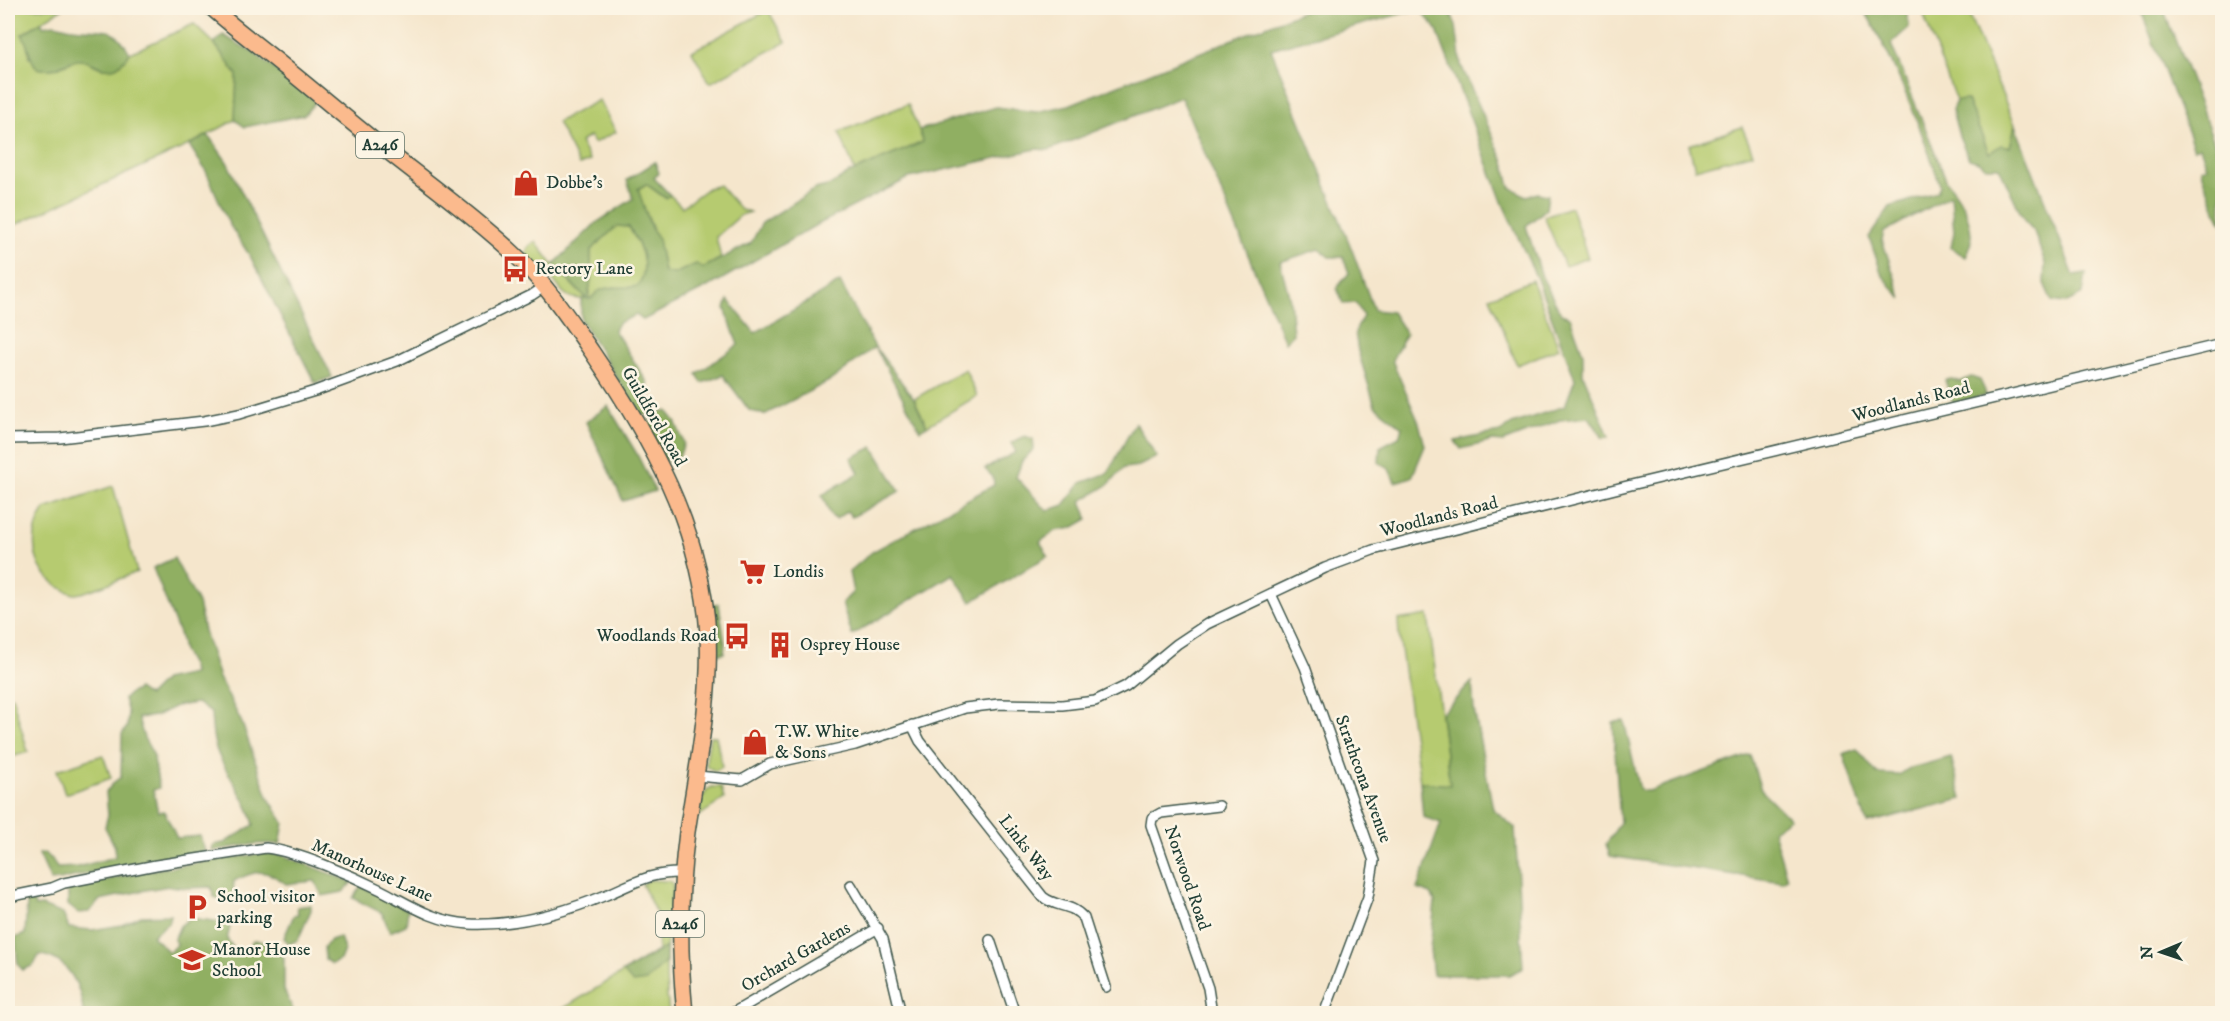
<svg xmlns="http://www.w3.org/2000/svg" width="2230" height="1021" viewBox="0 0 2230 1021" font-family="'IM FELL DW Pica',serif">
<rect width="100%" height="100%" fill="#fcf5e5"/>
<filter id="ink" filterUnits="userSpaceOnUse"><feTurbulence type="fractalNoise" baseFrequency=".0167" numOctaves="2"/><feDisplacementMap in="SourceGraphic" scale="12" xChannelSelector="R" yChannelSelector="G"/><feConvolveMatrix kernelMatrix="1 2 1 2 8 2 1 2 1" color-interpolation-filters="sRGB"/></filter>
<filter id="wash" filterUnits="userSpaceOnUse"><feTurbulence type="fractalNoise" baseFrequency=".008" numOctaves="4" result="noise"/><feDisplacementMap in="SourceGraphic" scale="24" xChannelSelector="R" yChannelSelector="G"/><feGaussianBlur stdDeviation="1.35" result="paint"/><feColorMatrix in="noise" values="0 0 0 0 0 0 0 0 0 0 0 0 0 0 0 0 0 1.4 0 .05"/><feComposite in="paint" operator="in"/></filter>
<g filter="url(#wash)">
<rect width="100%" height="100%" fill="#f5e6cc"/>
<g fill="#b6cb6f" stroke="#6a8452" stroke-width="1.5">
<polygon points="8,8 63,8 22,34 28,44 29,57 54,69 76,60 84,60 101,68 116,67 130,53 194,24 214,43 237,75 235,120 189,145 8,228"/>
<polygon points="1921,8 1966,8 2015,125 2010,148 1989,153 1967,101 1956,101"/>
<polygon points="768,10 786,42 710,83 692,51"/>
<polygon points="599,100 616,132 594,143 590,136 580,142 590,161 579,165 557,122"/>
<polygon points="908,104 924,142 855,171 839,132"/>
<polygon points="1742,127 1753,153 1695,169 1689,145"/>
<path d="M646,184L665,198L670,195L682,207L708,188L719,185L741,210L751,212L741,215L716,237L721,258L703,268L696,264L674,274L664,272C661,244 649,221 639,195L638,189Z"/>
<polygon points="1571,207 1588,258 1565,266 1544,216"/>
<path d="M617,226L629,227C640,245 651,265 638,286L626,289L614,287L588,299L591,279V250Z"/>
<path d="M536,242L553,265L586,299C559,300 562,286 545,271C539,265 532,262 526,256C526,248 529,245 536,242Z"/>
<polygon points="1532,280 1559,348 1517,365 1490,297"/>
<polygon points="965,369 977,396 927,426 914,399"/>
<path d="M113,486L137,572C126,576 85,594 75,594C70,594 63,589 58,586C31,568 28,535 45,509Z"/>
<polygon points="1428,615 1450,785 1420,782 1399,635 1398,620"/>
<polygon points="12,696 28,752 8,758 8,697"/>
<polygon points="710,736 716,736 722,767 716,771 707,767 706,762"/>
<polygon points="103,755 111,778 65,794 57,770"/>
<path d="M712,787H721L724,799L699,816C701,804 701,793 712,787Z"/>
<path d="M649,880L669,881L673,884C667,927 663,970 669,1013L554,1014L658,951L657,915L642,884Z"/>
<path d="M674,887L676,892L680,1014L675,1013C671,970 670,930 674,887Z"/>
</g>
<g fill="#90af62" stroke="#58764b" stroke-width="1.5" fill-rule="evenodd">
<path d="M1311,8H1449L1456,26L1461,65L1504,162L1510,187L1526,196L1538,193L1548,195L1546,209L1526,226L1542,277L1561,314L1570,317L1583,353V374L1609,436L1603,438L1589,417L1560,420L1503,442L1493,441L1461,449L1455,441L1500,432L1512,424L1565,406L1575,379L1537,279L1503,204L1436,28L1419,9L1271,49L1352,250L1374,310L1392,312L1406,334L1392,360L1419,423L1425,446L1412,477L1395,482L1388,467L1379,463L1380,447L1399,437L1402,427L1375,406L1358,351L1355,332L1363,316L1356,303L1343,304L1337,288L1349,273L1343,257H1329L1319,249L1280,262L1290,300L1293,334L1285,342L1181,97L1049,150L1036,149L909,178L811,228L717,282L643,320L636,315L618,323L614,330L647,382L651,411H667L675,421L684,443L679,457L671,461L665,460L649,430L651,422L648,413L641,417L581,320V299L586,298L553,265L596,223L633,199L627,180L655,162L659,173L654,178L670,195L666,198L646,184L638,189L651,228L658,239L664,272L674,274L696,264L703,268L751,243L762,223L815,189L831,185L849,173L923,142L919,130L996,107L1036,112L1069,105ZM617,226L629,227C640,245 651,265 638,286C622,290 601,282 592,298L588,299L591,279V250Z"/>
<path d="M1863,8H1906L1909,27L1891,44L1947,182C1964,201 1979,233 1966,257L1951,248L1954,232L1951,195L1884,232L1882,240L1902,299L1882,275L1869,237L1890,207L1937,192L1940,185C1920,125 1896,62 1863,8Z"/>
<polygon points="2140,8 2163,8 2222,163 2222,224 2202,175 2201,169 2207,166 2200,147 2194,149"/>
<path d="M41,22L44,26C56,22 60,26 72,28C101,33 112,21 130,53C125,59 120,67 113,68C100,71 93,61 82,60C66,58 59,74 37,68C28,58 29,45 22,34Z"/>
<polygon points="223,35 254,53 316,101 304,115 245,127 235,120 237,75 214,43"/>
<polygon points="1967,100 1989,153 2001,145 2010,147 2015,125 2074,276 2086,274 2083,294 2065,303 2052,301 2044,283 2045,263 2034,231 2024,220 1999,167 1986,167 1979,162 1969,159 1959,136 1952,110 1956,101"/>
<polygon points="208,135 227,162 332,377 315,383 250,256 229,224 206,171 189,145"/>
<polygon points="840,282 875,347 914,399 927,426 920,430 875,347 831,380 764,415 749,410 723,375 702,383 697,374 738,345 725,308 728,300 755,333"/>
<polygon points="1971,377 1980,380 1985,391 1985,396 1954,403 1951,399 1945,380 1952,379 1960,382"/>
<polygon points="608,406 637,454 655,491 623,501 586,422"/>
<polygon points="1135,423 1157,457 1139,466 1124,468 1108,485 1081,501 1088,519 1072,528 1055,531 1040,542 1048,556 971,602 953,574 852,635 842,603 853,592 849,572 872,552 994,485 993,477 985,469 1016,452 1011,443 1025,436 1033,439 1034,449 1022,461 1016,477 1047,511 1064,505 1081,483 1108,473"/>
<polygon points="873,447 900,491 852,517 847,511 836,519 831,516 822,495 859,473 851,458"/>
<path d="M174,558L198,603L204,631L219,678L242,723L268,797L284,823L280,844C256,842 235,847 212,851L213,845L224,843L254,825C248,801 232,782 221,760C213,746 212,729 211,713L197,703L176,706L156,716L138,718L144,738L153,754L159,788L153,790L158,812L164,811L177,838L200,836L205,851L132,863L60,880L51,881L39,854L44,853L52,859L57,868L78,867L115,857V847L105,827L108,815L106,792L114,782L121,777L122,734L127,727L128,713L124,699L129,694L138,689L148,696L164,680L193,674L192,667L183,651L180,636L153,568Z"/>
<polygon points="719,604 725,644 724,653 719,654 714,652 712,605"/>
<polygon points="1472,682 1474,710 1493,809 1515,828 1523,968 1509,975 1433,975 1430,949 1435,902 1431,894 1417,889 1441,823 1423,817 1420,782 1450,785 1441,714"/>
<polygon points="1624,721 1640,790 1649,791 1750,755 1761,790 1790,819 1773,831 1787,878 1782,882 1610,856 1606,844 1620,823 1613,722"/>
<polygon points="1857,749 1877,774 1899,775 1908,769 1951,757 1962,799 1867,823 1843,754"/>
<path d="M264,853L282,855L352,882L343,892L322,896L315,881L286,884C265,868 256,870 234,881L233,893L226,901L214,897L211,887L187,888L169,886L146,890L100,900L89,912L78,913L68,905V889L145,871Z"/>
<polygon points="361,886 408,910 406,925 390,932 382,913 353,898"/>
<path d="M27,902H34L35,907L42,906L63,914L69,928L92,930L122,925L141,916L170,915L168,923L152,936L169,952L177,944L174,940L180,926L190,918L222,922L230,927L227,939L234,949L247,951L253,941H261L284,957V990L293,1010L290,1014L83,1013C82,987 68,957 39,955L34,965L23,970L18,965L15,938L25,934Z"/>
<polygon points="311,905 311,910 298,940 289,944 284,938 294,915 298,914 297,907"/>
<polygon points="340,937 344,950 340,960 332,964 325,959 324,947 331,940"/>
<polygon points="666,947 666,962 646,981 633,983 623,972"/>
</g>
</g>
<g filter="url(#ink)">
<g fill="none" stroke-linecap="round" stroke-linejoin="round">
<g stroke="#3f564b" stroke-width="12">
<g id="minor">
<polyline points="8,439 60,438 204,421 239,414 315,391 397,361 532,295 544,287"/>
<polyline points="1271,594 1305,667 1374,861 1368,897 1324,1014"/>
<path d="M912,725L920,741L1043,897C1057,908 1071,903 1084,918L1106,987"/>
<polyline points="697,776 742,780 770,764 855,745 965,708 999,704 1062,705 1095,701 1126,686 1177,644 1207,624 1325,568 1373,550 1631,485 2222,344"/>
<polyline points="851,885 883,939 901,1014"/>
<path d="M8,897L52,888L64,883L156,865L266,848C298,852 351,875 381,890C410,905 435,922 469,924C515,926 563,913 606,895C635,883 650,872 683,873"/>
<polyline points="990,940 1015,1014"/>
<polyline points="731,1014 878,928"/>
<polyline points="1212,1014 1208,988 1151,825 1152,818 1161,813 1219,806"/>
</g>
</g>
<g stroke="#3f564b" stroke-width="18">
<path id="primary" d="M212,8C234,28 259,46 282,65C312,89 341,114 371,138C418,176 468,211 512,252C544,281 568,317 592,352C651,439 701,526 708,634C711,701 697,766 687,832C679,892 679,953 685,1014"/>
</g>
<use href="#minor" stroke="#fff" stroke-width="9"/>
<use href="#primary" stroke="#fbba8d" stroke-width="15"/>
</g>
</g>
<defs>
<g id="shop-bare" transform="scale(2.07)"><path d="M-5-2.5h2.3a2.7 3.5 0 0 1 5.4 0H5L5.5 6h-11ZM-1.5-2.5h3a1.5 2.3 0 0 0-3 0Z" fill="#c8321e" stroke="#fcf5e5" stroke-width="2.5" paint-order="stroke"/></g>
<g id="bus-bare" transform="scale(2.07)"><path d="M-5-6H5V4H4V6H2V4H-2V6H-4V4H-5ZM-3.5-4V0h7V-4ZM-3.5 1.2v1.5H-2V1.2ZM2 1.2v1.5H3.5V1.2Z" fill="#c8321e" stroke="#fcf5e5" stroke-width="2.5" paint-order="stroke"/></g>
<g id="supermarket-bare" transform="scale(2.07)"><path d="M-6-5.5h2.5l.6 2H6L4.5 2H-2.5L-4.4-4H-6ZM-1.5 3.2a1.3 1.3 0 1 0 .1 0ZM3 3.2a1.3 1.3 0 1 0 .1 0Z" fill="#c8321e" stroke="#fcf5e5" stroke-width="2.5" paint-order="stroke"/></g>
<g id="building-bare" transform="scale(2.07)"><path d="M-4-6H4V6H1V3H-1V6H-4ZM-2.5-4.3h1.7v1.8h-1.7ZM.8-4.3h1.7v1.8H.8ZM-2.5-1h1.7V.8h-1.7ZM.8-1h1.7V.8H.8Z" fill="#c8321e" stroke="#fcf5e5" stroke-width="2.5" paint-order="stroke"/></g>
<g id="parking-bare" transform="scale(2.07)"><path d="M-3.5-5.5H1a3.5 3.5 0 0 1 0 7H-1V5.5H-3.5ZM-1-3.4V-.6H.8a1.4 1.4 0 0 0 0-2.8Z" fill="#c8321e" stroke="#fcf5e5" stroke-width="2.5" paint-order="stroke"/></g>
<g id="school-bare" transform="scale(2.07)"><path d="M0-5L7-2L0 1L-7-2ZM-4 1L0 2.5L4 1V4Q0 6-4 4Z" fill="#c8321e" stroke="#fcf5e5" stroke-width="2.5" paint-order="stroke"/></g>
</defs>
<g fill-rule="evenodd">
<use href="#shop-bare" x="526" y="183"/>
<use href="#bus-bare" x="515" y="269"/>
<use href="#supermarket-bare" x="753" y="572"/>
<use href="#bus-bare" x="737" y="636"/>
<use href="#building-bare" x="780" y="645"/>
<use href="#shop-bare" x="755" y="742"/>
<use href="#parking-bare" x="197" y="907"/>
<use href="#school-bare" x="192" y="960"/>
</g>
<g text-anchor="middle" dominant-baseline="central" stroke-width="5" stroke-linejoin="round" paint-order="stroke">
<g fill="#fcf5e5" stroke="#617469" stroke-width="1.5">
<rect x="356" y="132" width="48" height="26" rx="4.5"/>
<rect x="656" y="911" width="48" height="26" rx="4.5"/>
</g>
<g font-size="16" font-weight="bold" fill="#1f3d34">
<text x="380" y="145">A246</text>
<text x="680" y="924">A246</text>
</g>
<g font-size="18" fill="#1f3d34" stroke="#fcf5e5" text-anchor="start">
<text x="546" y="183">Dobbe's</text>
<text x="535" y="269">Rectory Lane</text>
<text x="773" y="572">Londis</text>
<text x="717" y="636" text-anchor="end">Woodlands Road</text>
<text x="800" y="645">Osprey House</text>
<text x="775" y="732">T.W. White<tspan x="775" dy="21">&amp; Sons</tspan></text>
<text x="217" y="897">School visitor<tspan x="217" dy="21">parking</tspan></text>
<text x="212" y="950">Manor House<tspan x="212" dy="21">School</tspan></text>
</g>
<g font-size="18" fill="#1f3d34" stroke="#fcf5e5">
<text transform="translate(1911 402) rotate(-14)">Woodlands Road</text>
<text transform="translate(654 417) rotate(60)">Guildford Road</text>
<text transform="translate(1439 517) rotate(-14)">Woodlands Road</text>
<text transform="translate(1363 779) rotate(70)">Strathcona Avenue</text>
<text transform="translate(1026 848) rotate(52)">Links Way</text>
<text transform="translate(372 871) rotate(24)">Manorhouse Lane</text>
<text transform="translate(1187 878) rotate(71)">Norwood Road</text>
<text transform="translate(796 957) rotate(-30)">Orchard Gardens</text>
</g>
</g>
<rect width="2230" height="1021" fill="none" stroke="#fcf5e5" stroke-width="30"/>
<g transform="translate(2161 952) rotate(268)" stroke="#fcf5e5" stroke-width="4.5" paint-order="stroke">
<path d="M0-4.5L10 22L0 15L-10 22Z" fill="#1f3d34"/>
<text y="-9" font-size="16" font-weight="bold" text-anchor="middle" fill="#1f3d34">N</text>
</g>
</svg>
